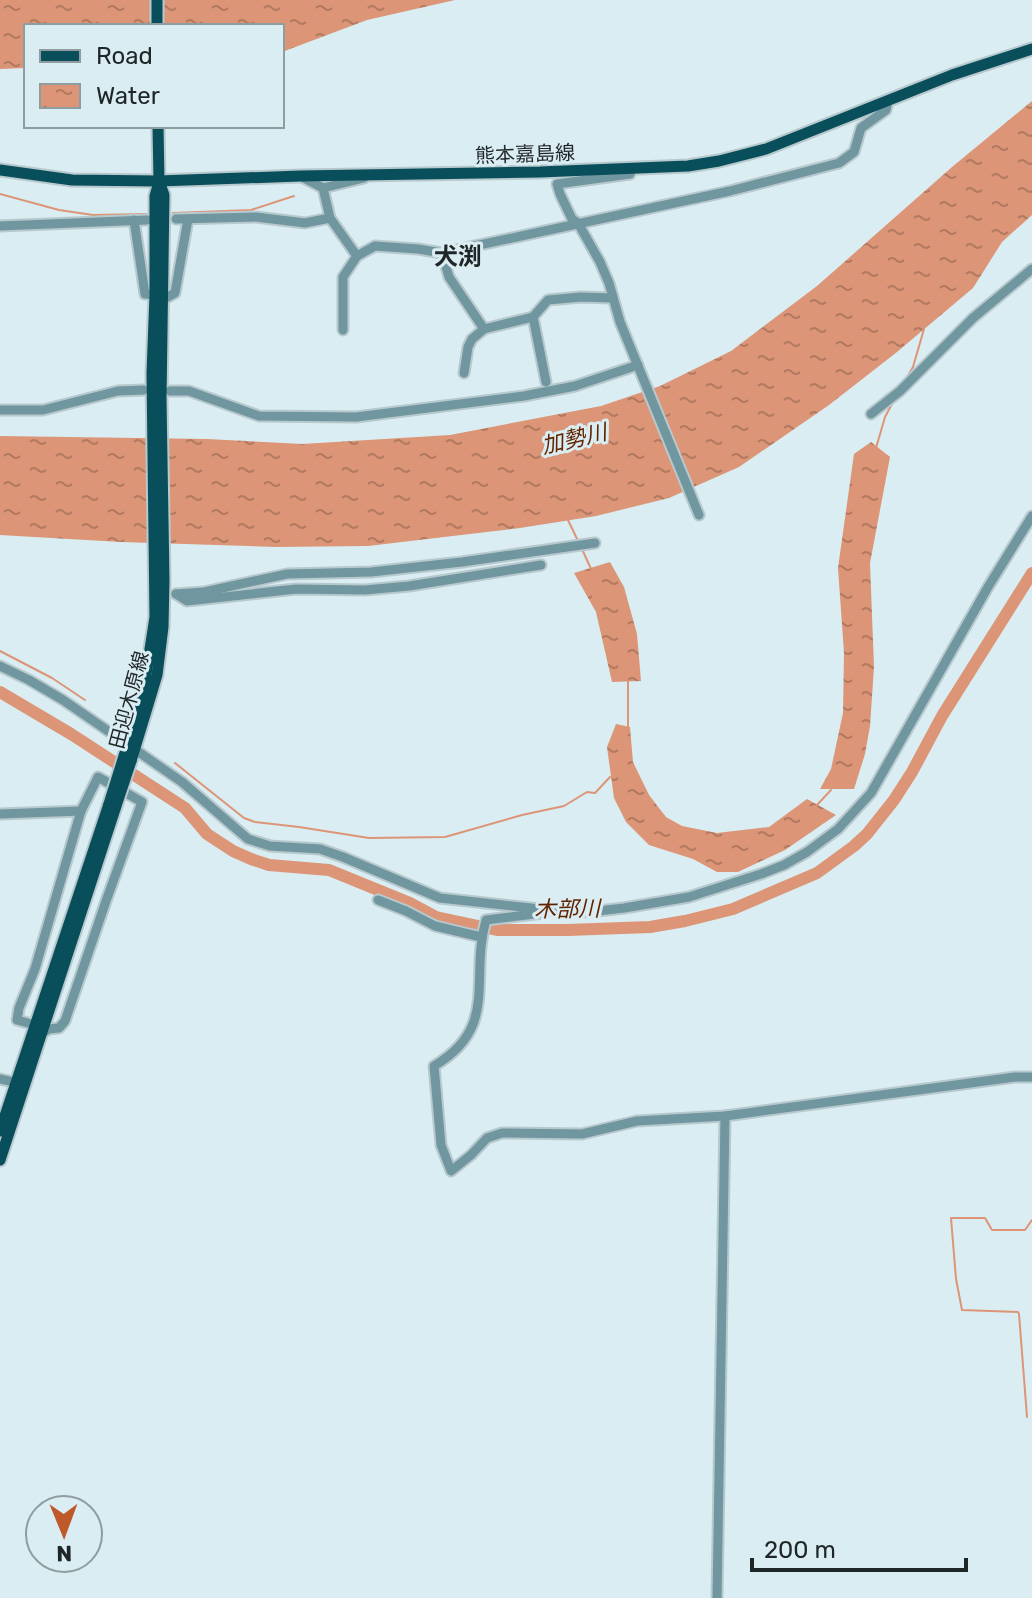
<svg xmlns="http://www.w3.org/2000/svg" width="1032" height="1598" viewBox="0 0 1032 1598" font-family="Rubik,'Noto Sans JP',sans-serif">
<defs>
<pattern id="water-ripples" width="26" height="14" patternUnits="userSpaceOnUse" patternTransform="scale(2)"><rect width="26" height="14" fill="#dc9576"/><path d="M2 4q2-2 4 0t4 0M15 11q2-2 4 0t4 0" fill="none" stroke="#b27961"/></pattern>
</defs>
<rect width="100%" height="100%" fill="#daedf2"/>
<g fill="url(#water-ripples)">
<polygon points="0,0 455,0 367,20 282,52 282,26 26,26 26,68 0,69"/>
<polygon points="1032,101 1032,215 1002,242 973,288 897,352 829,405 739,467 669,498 596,516 520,528 368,546 276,547 121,542 0,535 0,436 207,439 302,444 450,435 601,406 660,386 731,351 817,286 952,167"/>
<polygon points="871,442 890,457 870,563 874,667 870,726 865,754 854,789 820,789 831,769 843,713 844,653 838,568 854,454"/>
<polygon points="610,562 624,587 637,634 641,681 612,682 596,612 574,573"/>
<polygon points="616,724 630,727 633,762 649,795 666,817 682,826 717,833 769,827 807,799 836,815 785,850 738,872 717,872 693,859 649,845 626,822 614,798 607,747"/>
</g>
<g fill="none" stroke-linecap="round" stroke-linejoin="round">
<g stroke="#dc9576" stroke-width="2">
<polyline points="0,194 59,210 93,215 146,214"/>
<polyline points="173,213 251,210 294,196"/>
<polyline points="906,379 913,367 924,329"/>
<polyline points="876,448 885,417 893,402"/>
<polyline points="568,520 579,543"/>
<polyline points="582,549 591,569"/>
<polyline points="0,651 52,678 85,700"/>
<polyline points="628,680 628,729"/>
<polyline points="175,763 244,818 255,822 299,827 369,838 445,837 522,815 564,806 587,792 595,793 610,777"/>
<polyline points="816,806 831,790"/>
<polyline points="1027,1417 1019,1314 1018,1312 962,1310 956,1279 951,1218 985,1218 992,1230 1025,1230 1032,1220"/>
</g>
<polyline stroke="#dc9576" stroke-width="12" points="0,692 71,734 185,808 207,834 233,851 251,859 269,865 329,870 410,903 436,917 497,930 568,930 650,927 685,921 733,909 817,873 854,846 867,834 894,800 912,772 942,716 1032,573"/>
<g stroke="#b8c9ce" stroke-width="13">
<g id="minor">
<polyline points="632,169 630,174 557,184 560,194 572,219 578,223 600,262 609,283 620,322 699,515"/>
<polyline points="300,176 323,188 364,178"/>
<polyline points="323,188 330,218 357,256"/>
<polyline points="176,219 256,217 305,223 330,218"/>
<polyline points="134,220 145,294 155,295"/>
<polyline points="0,226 147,220"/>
<polyline points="442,253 449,277 484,329 533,317 548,300 581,297 612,298"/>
<polyline points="164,299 175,293 188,219"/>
<polyline points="533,317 546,382"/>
<polyline points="343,330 343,277 357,256 375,246 418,249 442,253 730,191 839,163 854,152 861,128 886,110 888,101"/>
<polyline points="464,373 468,347 472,339 484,329"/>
<polyline points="170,391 189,391 259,416 356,417 524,396 575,386 638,365"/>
<polyline points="0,410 43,410 118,391 144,390"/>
<polyline points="871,414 900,391 973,318 1032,269"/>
<polyline points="176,594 204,592 287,574 371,572 462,562 595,543"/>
<polyline points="176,594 187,601 296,589 365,590 409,586 541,565"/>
<polyline points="0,666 29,680 63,700 127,744 182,782 248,839 270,846 320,849 343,857 440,898 558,911 589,912 624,908 689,897 761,874 784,865 807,852 838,829 871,793 988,587 1032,516"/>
<polyline points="0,814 81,811"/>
<polyline points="378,900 406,911 435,926 481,937"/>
<path d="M543,913L486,920C469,979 500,1027 434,1066L441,1145L451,1171L471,1155L487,1138L502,1133L582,1134L637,1121L725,1116L1015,1077H1032"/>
<polyline points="35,1025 17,1020 19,1008 35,969 81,811 98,777 142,802 106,901 65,1021 59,1028 49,1029 42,1033"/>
<polyline points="0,1079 22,1084"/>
<polyline points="717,1598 725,1116"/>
</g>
</g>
<g stroke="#b8c9ce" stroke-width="15">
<g id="major">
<polyline points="157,0 157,26"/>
<polyline points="0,170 72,180 159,181 300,176 540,172 688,166 719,161 766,149 952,75 1032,49"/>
<polyline points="124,756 136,720 144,687 155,617 152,373 155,295 155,196 159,182"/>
<polyline points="131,761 157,675 163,627 164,580 161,399 164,195 159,181 158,126"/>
<polyline points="0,1131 109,804"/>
<polyline points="0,1160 116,806"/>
</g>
</g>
<use href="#minor" stroke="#70969f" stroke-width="9"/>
<use href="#major" stroke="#094f5b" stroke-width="11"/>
<g stroke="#b8c9ce" stroke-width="15" stroke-linecap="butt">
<g id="major-bridge">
<polyline points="109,804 124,756"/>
<polyline points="116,806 131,761"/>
</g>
</g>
<use href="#major-bridge" stroke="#094f5b" stroke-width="11"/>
</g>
<g text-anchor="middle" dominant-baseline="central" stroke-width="6" stroke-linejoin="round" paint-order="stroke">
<g font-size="20" fill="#1f2628" stroke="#daedf2">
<text transform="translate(525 154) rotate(-2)">熊本嘉島線</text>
<text transform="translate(129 700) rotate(-75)">田迎木原線</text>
</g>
<g font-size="22" font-style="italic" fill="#632300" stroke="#daedf2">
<text transform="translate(574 439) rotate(-13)">加勢川</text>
<text transform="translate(567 909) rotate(-1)">木部川</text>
</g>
<g font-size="24" font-weight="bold" fill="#1f2628" stroke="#daedf2">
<text x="458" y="257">犬渕</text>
</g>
</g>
<rect x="24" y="24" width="260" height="104" fill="#daedf2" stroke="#8f9da1" stroke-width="2"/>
<rect x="40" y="50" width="40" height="12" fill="#094f5b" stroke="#8f9da1" stroke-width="2"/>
<text x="96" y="64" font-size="24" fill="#1f2628">Road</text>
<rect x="40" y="84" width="40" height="24" fill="url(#water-ripples)" stroke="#8f9da1" stroke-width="2"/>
<text x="96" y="104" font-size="24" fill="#1f2628">Water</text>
<g transform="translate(64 1534) rotate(179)"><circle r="38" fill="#daedf2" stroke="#8f9da1" stroke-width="2"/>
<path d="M0-6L14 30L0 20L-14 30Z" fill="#bf5929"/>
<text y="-12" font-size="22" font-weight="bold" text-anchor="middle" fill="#1f2628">N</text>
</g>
<path d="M752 1558v12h214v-12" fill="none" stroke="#1f2628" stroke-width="4"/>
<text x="764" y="1558" font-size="24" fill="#1f2628" stroke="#daedf2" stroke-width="6" paint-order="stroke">200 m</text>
</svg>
